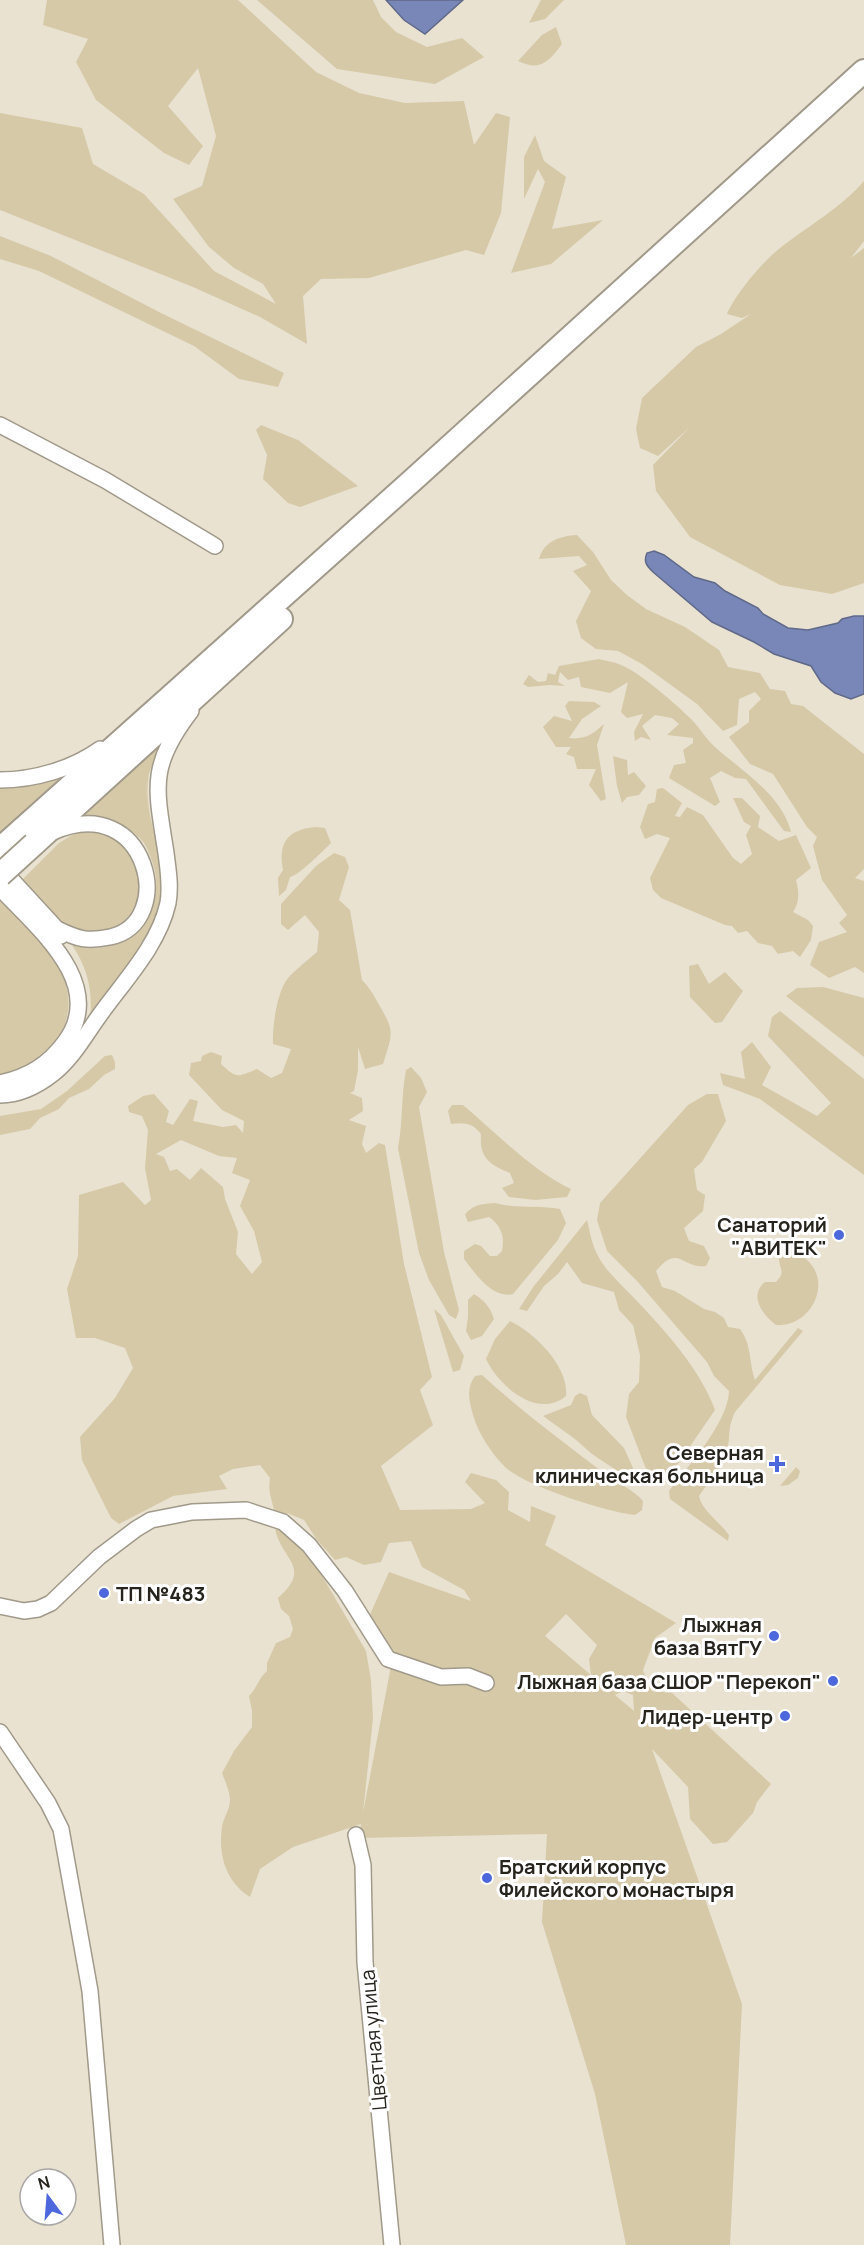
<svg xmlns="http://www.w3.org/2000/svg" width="864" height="2245" viewBox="0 0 864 2245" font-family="Manrope,sans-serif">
<rect width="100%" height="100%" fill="#e9e2d1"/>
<g fill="#d6c9a8" fill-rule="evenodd">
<polygon points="47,0 238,0 316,72 359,93 405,103 464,101 474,145 496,113 510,117 501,213 484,255 466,250 369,278 321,279 303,296 307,344 260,317 193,287 0,210 0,113 82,128 93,164 144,194 214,271 276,304 263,284 234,268 209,247 173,199 202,186 216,136 198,68 168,106 203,146 189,165 164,153 96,100 76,62 88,39 43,25"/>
<polygon points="257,0 373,0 381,17 396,32 427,47 462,38 484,57 435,84 337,69"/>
<polygon points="541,0 564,0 545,19 529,23"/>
<path d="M556,27L562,44C549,61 541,72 518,61L542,35Z"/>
<polygon points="535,135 544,161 566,177 552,229 603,220 551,264 511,273 545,182 538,169 524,199 524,157"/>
<path d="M864,181V241L851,258L864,248V583L832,594L780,585L690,537L656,491L653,465L690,427L658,456L640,448L636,429L642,398L696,347L721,334L751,314L742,318L727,314C735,295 763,261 780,248C808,226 841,208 864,181Z"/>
<polygon points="0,236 51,256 161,313 284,373 278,387 239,379 194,346 39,271 0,259"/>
<polygon points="261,425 298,440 358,486 300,507 288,503 263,479 267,455 256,430"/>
<path d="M577,535L593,552L611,580L627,595L646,609L685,627L719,650L728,667L760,673L770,689L785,691L791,704L803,706L864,754V869L855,878L864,881V973L855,967L829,978L810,965L819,942L847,932L839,923L847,915L822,880L813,846L817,837L807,827L773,774L750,764L729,737L749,722V711L761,699L755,692L739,699L737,725L723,731L697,704L642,664L618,651L596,649L581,638L576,621L591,591L573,571L587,565L579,556L539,559C544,541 560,536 577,535Z"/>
<path d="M599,659C606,661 615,662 621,665C638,671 677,705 691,719C700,728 706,739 715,747C742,771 782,795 791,832L784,831L746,779L735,778L721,771L710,778L720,802L715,806L669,778L674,765L686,763L683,750L693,743V738L667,735L679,724L672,718L655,715L642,726L651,740L641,737L635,741L634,732L643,714L627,718L621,712L628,682L610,693L581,687L579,677L568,680L560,672L558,682L565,686L550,685L528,687L523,684L529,675L538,682L546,681L548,673L555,675L559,666Z"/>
<path d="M569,701L594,702L601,706L582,719L569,738C585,740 593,734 604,724L597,745L606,799L601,801L589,785L596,769H577L574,757L566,754L571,747H556L543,727L554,716L572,721L565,706Z"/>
<path d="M161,745C157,756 149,768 148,780C143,821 170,861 163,903C157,936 111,991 90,1020C93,991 88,969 72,945C123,962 171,911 152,861C148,850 145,841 135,834C122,823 101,819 84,815Z"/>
<polygon points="613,756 627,760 628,775 634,772 646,786 639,795 627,797 622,803 617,786"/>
<polygon points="75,770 0,833 0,787 14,787"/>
<path d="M663,788L682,803L675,816L680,817L687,807L703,815L733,858L741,864L752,854L746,835L751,826L744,822L733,798H742L760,816L758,827L779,841L796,835L811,868L796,880C799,892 800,902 793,912L808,920L813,926L811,940L800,957L793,951L778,954L772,946L758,943L747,931L738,933L732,926L725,925L661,898L653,890L650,878L670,838L657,834L645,839L640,827L648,804L655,802L657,789Z"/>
<path d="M315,827L325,828L331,843C323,851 298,876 290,877L286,890L279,896L278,878L283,870C278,843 287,830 315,827Z"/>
<polygon points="79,831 112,835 132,849 143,880 134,911 124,922 107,931 89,934 60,924 21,881 59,843"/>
<path d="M334,853L345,857L349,867L339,900L350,910L362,980C369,987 373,994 378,1003C395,1032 393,1032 383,1064L365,1069L358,1047V1070L354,1091L350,1093L362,1098L363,1111L349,1120L366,1126L362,1144L366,1153L379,1143L385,1145L404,1264L432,1377L420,1390L433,1425L381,1466L400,1510L471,1509L485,1503L465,1482L471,1473L496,1480L509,1492L508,1510L530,1522L531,1506L556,1516L545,1545L676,1623L655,1638L643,1670L652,1691L672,1693L771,1784L757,1802L753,1813L727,1842L713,1844L690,1819L688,1787L652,1749L742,2004L730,2245H626L595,2094L542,1922L547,1834L359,1838L361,1824L293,1847L260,1869L250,1897C226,1882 218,1855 222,1827C223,1818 230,1810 230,1800C230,1792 225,1781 222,1773L234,1751L252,1727V1711L249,1696C257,1688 258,1679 267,1671V1663L276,1643L290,1637L293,1629L289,1616L281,1609L278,1598C311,1568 285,1562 276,1533C274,1526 276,1517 274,1510C271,1496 268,1493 270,1478L260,1465L233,1469L219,1476L227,1489L173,1496L119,1524L111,1518L82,1460L80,1437L115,1398L133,1368L125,1348L95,1338H76L67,1289L78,1256L79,1195L123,1182L145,1205L151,1200L145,1168L148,1130L142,1116L129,1112L128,1106L143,1096L154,1094L169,1111L166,1122L173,1125L190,1099L198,1101L193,1121L223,1127L236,1125L243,1133L244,1121L222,1110L189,1075L191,1063L201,1061L202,1056L211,1052L222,1056L221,1064C237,1079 237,1077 257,1069L271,1078L282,1073L291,1049L273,1044C272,1028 277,991 288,978C296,969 307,961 317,952L319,932L305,915L288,930L281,924V904L316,866ZM181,1140L219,1156L237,1158L232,1173L250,1180L240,1206L254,1231L262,1262L252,1274L236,1254L238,1232L225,1199L223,1187L201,1168L190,1180L177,1169L170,1171L164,1157L156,1154ZM287,1513L304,1520L317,1540L335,1560L346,1557L364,1565L381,1562L389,1543L411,1541L422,1567L464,1590L471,1601L389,1572L368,1619L391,1666L363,1813L373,1718L371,1680L366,1651L321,1574L284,1527ZM566,1614L597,1645L589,1659L591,1675L545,1636ZM623,1691L633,1695L634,1711L615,1695Z"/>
<path d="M4,898C36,935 88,980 61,1033C56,1044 46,1059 35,1065C24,1071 11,1074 0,1078V901Z"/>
<polygon points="698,964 709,984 725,972 743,991 722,1022 715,1023 690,997 689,966"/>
<polygon points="823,987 864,998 864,1057 786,996 797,988"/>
<polygon points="780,1011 864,1079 864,1175 760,1099 723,1085 720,1073 745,1079 741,1052 752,1042 771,1067 762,1085 817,1116 831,1103 768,1036 772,1017"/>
<polygon points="112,1055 115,1062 115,1069 104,1075 89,1089 69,1098 59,1109 40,1118 30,1129 0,1135 0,1116 41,1109 67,1091 105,1056"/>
<path d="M411,1067L421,1078L427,1092L419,1107L444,1252L459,1310L456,1319L449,1315L429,1280L419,1253L398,1148C403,1122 401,1096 406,1070Z"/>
<path d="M707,1094H718L726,1121L702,1162L694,1169L697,1190L705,1195L703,1211L684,1228L689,1241L704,1246L710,1258L706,1266C682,1269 679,1243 656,1271L662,1287L675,1291L704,1309L715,1312L724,1318L728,1327L740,1329C752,1345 749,1363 755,1380L798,1328L803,1331L735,1412C727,1429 731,1435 727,1450C723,1466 708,1482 699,1496C702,1511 720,1522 729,1535L728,1541L670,1499L669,1491C688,1466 728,1423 729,1391L714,1376L707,1362L637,1281L607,1251L597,1220L600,1203L688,1105Z"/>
<path d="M452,1105H463C496,1133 533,1171 571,1189L567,1197L535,1200L509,1197L502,1188L514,1183L510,1173C490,1165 479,1158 481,1134C473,1123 464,1122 451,1124L448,1111Z"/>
<path d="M495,1203C517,1209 539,1205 560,1209L566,1223L558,1240L513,1294C492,1299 475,1273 464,1259V1251L475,1244L481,1246L490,1256H497L502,1251C505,1237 501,1225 489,1217L468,1222L465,1215C472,1204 484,1204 495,1203Z"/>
<path d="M587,1220C590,1232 592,1245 598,1256C607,1273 624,1287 637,1301C667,1333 700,1369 715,1410L673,1471L659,1474L646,1469L626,1417L629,1394L639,1382L640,1355L633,1325L619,1310L614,1292L582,1283L567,1262L558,1274L544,1286L527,1311L519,1309L534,1286Z"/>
<path d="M789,1251C795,1251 801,1255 806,1259C834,1283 810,1328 776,1325C763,1315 748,1296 765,1282H776C786,1271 780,1272 779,1259Z"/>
<path d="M474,1294C485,1301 490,1307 494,1319L482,1336L471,1340L466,1331L468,1317V1300Z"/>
<polygon points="434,1309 441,1315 464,1356 460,1370 453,1372"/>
<path d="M510,1321C535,1333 569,1367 566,1396C537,1420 498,1385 486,1359L495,1339Z"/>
<path d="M482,1375C521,1411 564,1442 605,1474C618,1484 633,1489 643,1501L642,1510L635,1515C606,1512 525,1486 505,1467C492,1454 478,1433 473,1415C469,1401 466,1388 475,1376Z"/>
<polygon points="580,1393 587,1396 592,1415 624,1448 633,1468 632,1476 628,1478 592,1454 575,1439 543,1416 571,1405 575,1396"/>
<polygon points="796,1467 800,1471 798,1478 788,1485 780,1486"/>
</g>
<g fill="#7887b7" stroke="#606989" stroke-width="1.5">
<polygon points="386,0 463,0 425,34 404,20"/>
<path d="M654,551L664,555L694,577L715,583L725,591L758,608L763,614L788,628L808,630L838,623L842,619L854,616H864V694L851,699L835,693L821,682L811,666L774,654L754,642L712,622L653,572C647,566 643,562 647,553Z"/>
</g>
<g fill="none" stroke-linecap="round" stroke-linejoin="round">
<g stroke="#a19a8a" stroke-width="18">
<g id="minor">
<polyline points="0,425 105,480 215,546"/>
<path d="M0,780C34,780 72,769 100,749"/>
<path d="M53,832C148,790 178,923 110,937C87,942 78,939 57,929"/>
<polyline points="0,867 57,929 61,936"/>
<path d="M0,888C37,928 108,984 65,1042C48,1065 28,1077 0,1083"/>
<path d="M0,1095C20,1095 39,1085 54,1073C74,1057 87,1032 102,1012C126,979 159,944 168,903C171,886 168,869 166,853C156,788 148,767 191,711"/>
<polyline points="0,1606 24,1611 38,1609 51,1603 99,1557 136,1529 151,1520 192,1512 246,1510 283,1522 309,1545 345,1591 388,1659 441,1677 468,1676 486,1683"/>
<polyline points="0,1732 48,1803 61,1829 90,1991 112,2245"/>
<polyline points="356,1835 363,1865 365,1962 392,2245"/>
</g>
</g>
<g stroke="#a19a8a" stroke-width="26">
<g id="highway">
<polyline points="34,844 281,619"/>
<polyline points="0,849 414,479 864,71"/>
</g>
</g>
<use href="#minor" stroke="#fff" stroke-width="15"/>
<use href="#highway" stroke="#fff" stroke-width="22"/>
<g stroke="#a19a8a" stroke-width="26" stroke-linecap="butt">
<polyline id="highway-bridge" points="0,875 34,844"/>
</g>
<use href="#highway-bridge" stroke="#fff" stroke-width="22"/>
</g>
<g fill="#4d67dc" stroke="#fff" stroke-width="2">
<circle cx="839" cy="1235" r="6"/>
<path d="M774 1455h6v6h6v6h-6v6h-6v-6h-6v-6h6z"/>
<circle cx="104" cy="1593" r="6"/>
<circle cx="774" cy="1636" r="6"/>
<circle cx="833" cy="1681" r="6"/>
<circle cx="785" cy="1716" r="6"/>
<circle cx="487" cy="1878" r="6"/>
</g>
<g text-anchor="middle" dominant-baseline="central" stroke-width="6" stroke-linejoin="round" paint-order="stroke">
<g font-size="20" font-weight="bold" fill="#27241e" stroke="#fff" text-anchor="end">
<text x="827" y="1224">Санаторий<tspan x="827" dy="23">"АВИТЕК"</tspan></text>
<text x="764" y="1452">Северная<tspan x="764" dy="23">клиническая больница</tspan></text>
<text x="116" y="1593" text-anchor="start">ТП №483</text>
<text x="762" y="1624">Лыжная<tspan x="762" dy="23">база ВятГУ</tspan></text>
<text x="821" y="1681">Лыжная база СШОР "Перекоп"</text>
<text x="773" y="1716">Лидер-центр</text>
<text x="499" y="1866" text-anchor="start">Братский корпус<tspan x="499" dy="23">Филейского монастыря</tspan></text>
</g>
<g font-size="20" fill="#27241e" stroke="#fff">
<text transform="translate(373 2040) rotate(-95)">Цветная улица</text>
</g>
</g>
<g transform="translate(48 2197) rotate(344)"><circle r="28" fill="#ffffff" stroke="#a9a7a5" stroke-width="1.5"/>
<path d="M0-4.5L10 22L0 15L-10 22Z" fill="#4d67dc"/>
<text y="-9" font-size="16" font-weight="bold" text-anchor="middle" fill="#27241e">N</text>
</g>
</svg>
